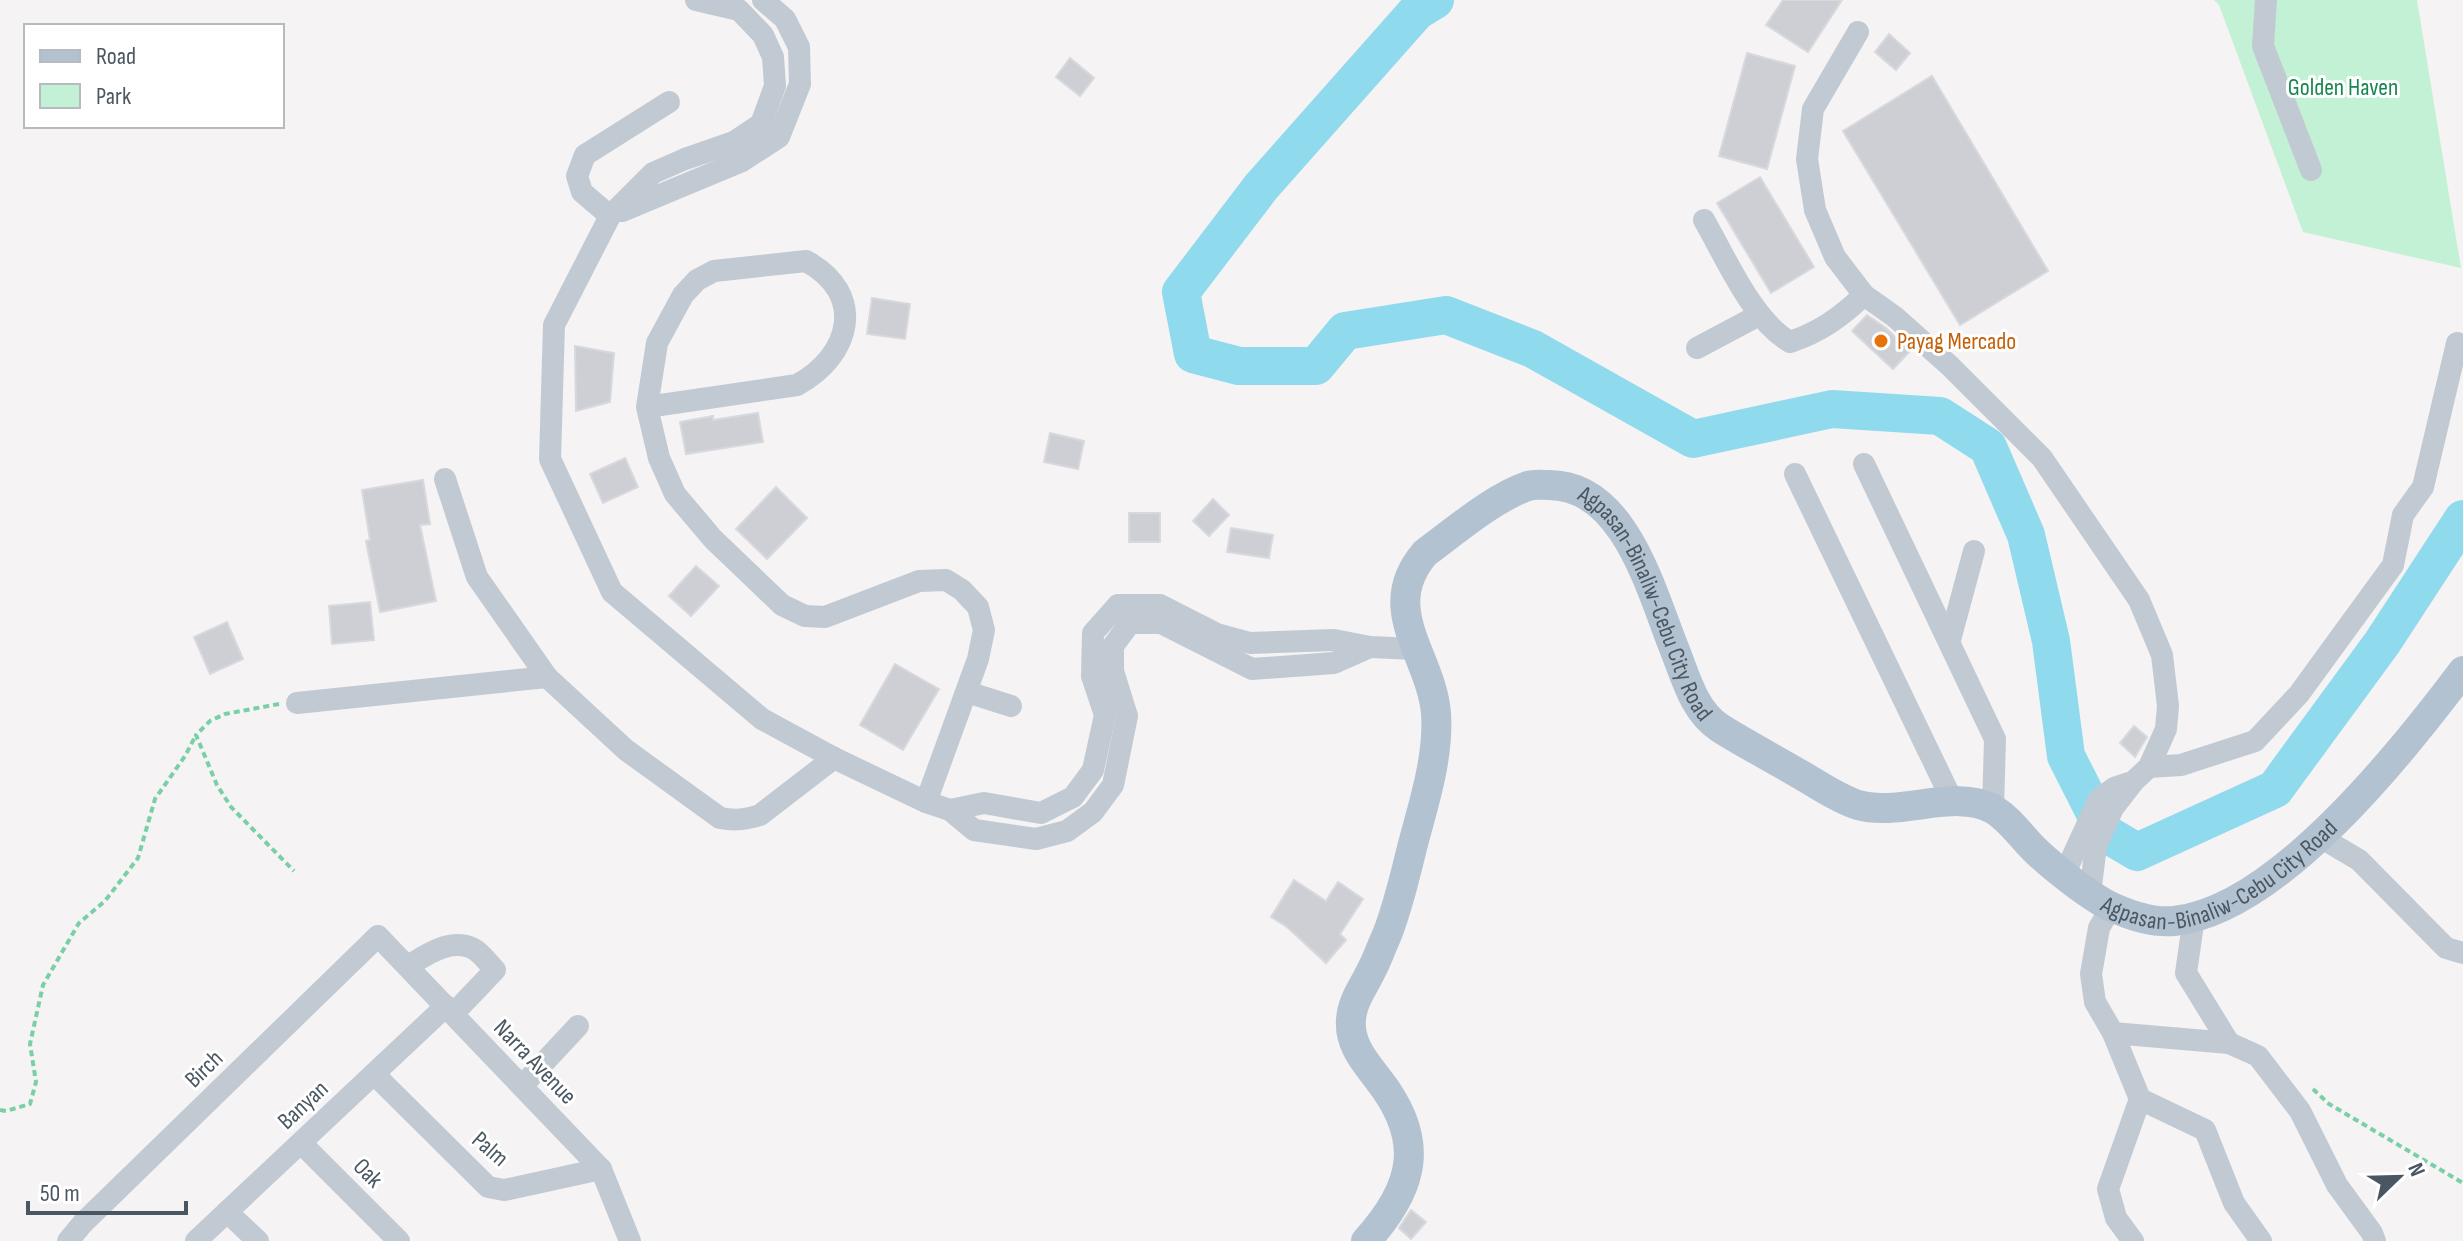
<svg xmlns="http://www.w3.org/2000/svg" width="2463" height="1241" viewBox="0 0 2463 1241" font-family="'Sofia Sans Condensed',sans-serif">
<rect width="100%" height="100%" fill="#f5f3f3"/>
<polygon fill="#c3f1d5" points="2214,0 2417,0 2461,268 2303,232 2219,5"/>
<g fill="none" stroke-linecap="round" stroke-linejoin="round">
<polyline stroke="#90daee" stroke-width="38" points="1435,0 1417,11 1261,187 1181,292 1193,354 1239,366 1316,366 1345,331 1446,315 1533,349 1693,439 1832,409 1940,416 1988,447 2026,535 2051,641 2066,756 2105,833 2137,852 2275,789 2382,643 2463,519"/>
</g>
<g fill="#cdcfd5" stroke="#d7d9de" stroke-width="2">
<polygon points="1783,0 1842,0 1808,52 1766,25"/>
<polygon points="1889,34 1910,53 1896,70 1875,52"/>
<polygon points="1747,53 1795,66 1767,169 1719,156"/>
<polygon points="1070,58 1094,78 1080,96 1056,77"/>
<polygon points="1932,76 2048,271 1960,325 1843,131"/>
<polygon points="1760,177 1814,267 1771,293 1717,203"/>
<polygon points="872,298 910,304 905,339 867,334"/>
<polygon points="1867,315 1886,328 1910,351 1893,369 1852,331"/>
<polygon points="575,346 614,353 610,402 576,411"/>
<polygon points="758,413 763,442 686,454 680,422 713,416 713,420"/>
<polygon points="1050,433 1084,441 1078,469 1044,462"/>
<polygon points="625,458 638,487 603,503 590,474"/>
<polygon points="423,480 430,524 420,525 436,601 380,612 366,541 370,540 362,490"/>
<polygon points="776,487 807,518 767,559 736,529"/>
<polygon points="1213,499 1229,515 1209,536 1193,521"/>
<rect x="1129" y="513" width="31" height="29"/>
<polygon points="1231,528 1273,535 1269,558 1227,552"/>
<polygon points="696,566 719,586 691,616 669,596"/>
<polygon points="370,602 374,640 332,644 329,606"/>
<polygon points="227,622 243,659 210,674 194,637"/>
<polygon points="895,664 939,689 903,750 860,725"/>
<polygon points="2134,726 2147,737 2135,757 2120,743"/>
<polygon points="1294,880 1326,901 1338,882 1363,899 1340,934 1346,940 1326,963 1287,927 1271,917"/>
<polygon points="1411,1210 1426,1222 1411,1239 1399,1228"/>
</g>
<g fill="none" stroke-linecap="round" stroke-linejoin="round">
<g stroke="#7ad0a6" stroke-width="4" stroke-dasharray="6 4" stroke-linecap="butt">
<polyline points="279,704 225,714 210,721 196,735 217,785 231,807 294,871"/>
<polyline points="2313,1089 2329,1104 2463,1183"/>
<polyline points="0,1110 6,1111 30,1104 36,1082 30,1044 43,985 79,923 105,901 138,858 155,799 185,756 196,735"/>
</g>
<g stroke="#c1cad2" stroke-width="22">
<polyline points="696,0 739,10 763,35 773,57 775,86 761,124 734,142 685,159 653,173 610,216 554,325 550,459 612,592 762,719 834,758 926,802 950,810 974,830 1036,839 1067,831 1093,812 1113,785 1127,716 1113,671 1113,646 1130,623 1161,623 1252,669 1334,663 1370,647"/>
<polyline points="2266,0 2263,46 2311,170"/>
<polyline points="1858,32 1813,109 1807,159 1815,210 1835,257 1864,295 1895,317 1950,366 2042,458 2139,600 2162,655 2168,706 2166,729 2149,767 2134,781 2113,808 2096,846 2090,893"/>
<polyline points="622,211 742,161 779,137 800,84 799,47 785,19 763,0"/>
<polyline points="610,216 582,192 577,176 585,155 669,102"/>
<path d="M1704,220C1726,258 1752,320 1790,342C1820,332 1841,317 1864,295"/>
<polyline points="1697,348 1759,315"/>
<path d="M647,407L797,385C851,356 867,294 806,261L714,271L697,280L683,295L657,343L647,407L659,458L675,494L713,539L782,605L805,616L825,617L919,581L946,580L962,590L978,607L984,630L978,659L926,802"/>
<polyline points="1864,464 1995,739 1993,809"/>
<polyline points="1795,474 1953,802"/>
<path d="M445,479L477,577L547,677L626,750L720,818C735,821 746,820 760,815L834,758"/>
<polyline points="1950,640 1974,551"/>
<polyline points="967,692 1011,706"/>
<polyline points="297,703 547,677"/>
<polyline points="2149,767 2181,765 2255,741 2299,694 2393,565 2403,515 2423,487 2457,343"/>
<polyline points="950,810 984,803 1041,813 1073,797 1093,770 1105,715 1092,676 1093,633 1118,605 1160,605 1217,634 1250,643 1334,640 1370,647 1415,649"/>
<polyline points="2320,837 2359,860 2446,948 2463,953"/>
<polyline points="2064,875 2099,799 2114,788 2129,783"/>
<polyline points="2111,907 2099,928 2091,974 2095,1002 2113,1033 2140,1099 2108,1189 2116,1218 2133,1241"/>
<polyline points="2194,917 2186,973 2229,1043"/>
<path d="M408,966C426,955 450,938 472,948C481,952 488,963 495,970L453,1014"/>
<polyline points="2113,1033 2229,1043 2258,1056 2300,1111 2337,1185 2372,1233 2375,1241"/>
<polyline points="374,1074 488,1187 504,1190 601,1169"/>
<polyline points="522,1086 578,1026"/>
<polyline points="2140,1099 2205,1130 2234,1203 2261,1241"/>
<polyline points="301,1143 399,1241"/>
<polyline points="227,1212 258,1241"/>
<polyline points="68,1241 83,1223 378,936 601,1169 630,1241"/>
<polyline points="196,1241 446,1006"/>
</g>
<path stroke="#b3c2d1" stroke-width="30" id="s1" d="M1366,1241C1415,1187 1426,1140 1378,1079C1365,1062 1349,1044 1351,1020C1352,1001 1363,988 1371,971C1377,960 1381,948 1386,937C1398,908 1405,875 1413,844C1424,802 1439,757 1436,713C1431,655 1377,609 1425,553C1455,531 1493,498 1528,486C1535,484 1542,485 1548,485C1626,484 1652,595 1676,653C1686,679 1695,712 1720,728C1747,745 1776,760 1803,776C1820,786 1839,799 1858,805C1900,817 1955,788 1993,809C2011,820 2022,838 2037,852C2054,868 2093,899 2114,908C2132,916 2154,923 2174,921C2278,910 2403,751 2463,671"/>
</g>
<circle fill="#e8710a" stroke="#fff" stroke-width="3" cx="1881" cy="341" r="8"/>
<g text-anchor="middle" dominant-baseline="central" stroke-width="6" stroke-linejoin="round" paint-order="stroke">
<g font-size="24" fill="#17864f" stroke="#fff">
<text x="2343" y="87">Golden Haven</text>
</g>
<g font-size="24" fill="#c56008" stroke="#fff" text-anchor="start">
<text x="1897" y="341">Payag Mercado</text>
</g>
<g font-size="24" fill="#4a5661" stroke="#fff">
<text stroke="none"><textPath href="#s1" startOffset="1048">Agpasan-Binaliw-Cebu City Road</textPath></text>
<text stroke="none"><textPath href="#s1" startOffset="1768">Agpasan-Binaliw-Cebu City Road</textPath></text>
<text transform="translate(535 1062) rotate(46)">Narra Avenue</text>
<text transform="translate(204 1069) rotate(-44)">Birch</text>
<text transform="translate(303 1105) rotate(-43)">Banyan</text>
<text transform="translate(490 1149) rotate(41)">Palm</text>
<text transform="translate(368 1173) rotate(45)">Oak</text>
</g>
</g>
<rect x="24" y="24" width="260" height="104" fill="#ffffff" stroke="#b7bbc0" stroke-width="2"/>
<rect x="40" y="50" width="40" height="12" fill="#b3c2d1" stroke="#b7bbc0" stroke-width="2"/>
<text x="96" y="64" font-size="24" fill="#4a5661">Road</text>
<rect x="40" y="84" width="40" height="24" fill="#c3f1d5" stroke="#b7bbc0" stroke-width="2"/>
<text x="96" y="104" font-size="24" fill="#4a5661">Park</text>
<g transform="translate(2399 1177) rotate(67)" stroke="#ffffff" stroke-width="6" paint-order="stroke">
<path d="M0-6L14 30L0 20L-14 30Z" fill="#4a5661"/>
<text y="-12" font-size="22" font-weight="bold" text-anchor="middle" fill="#4a5661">N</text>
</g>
<path d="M28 1201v12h158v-12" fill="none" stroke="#4a5661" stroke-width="4"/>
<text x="40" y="1201" font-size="24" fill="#4a5661" stroke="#ffffff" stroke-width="6" paint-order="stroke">50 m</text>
</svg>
